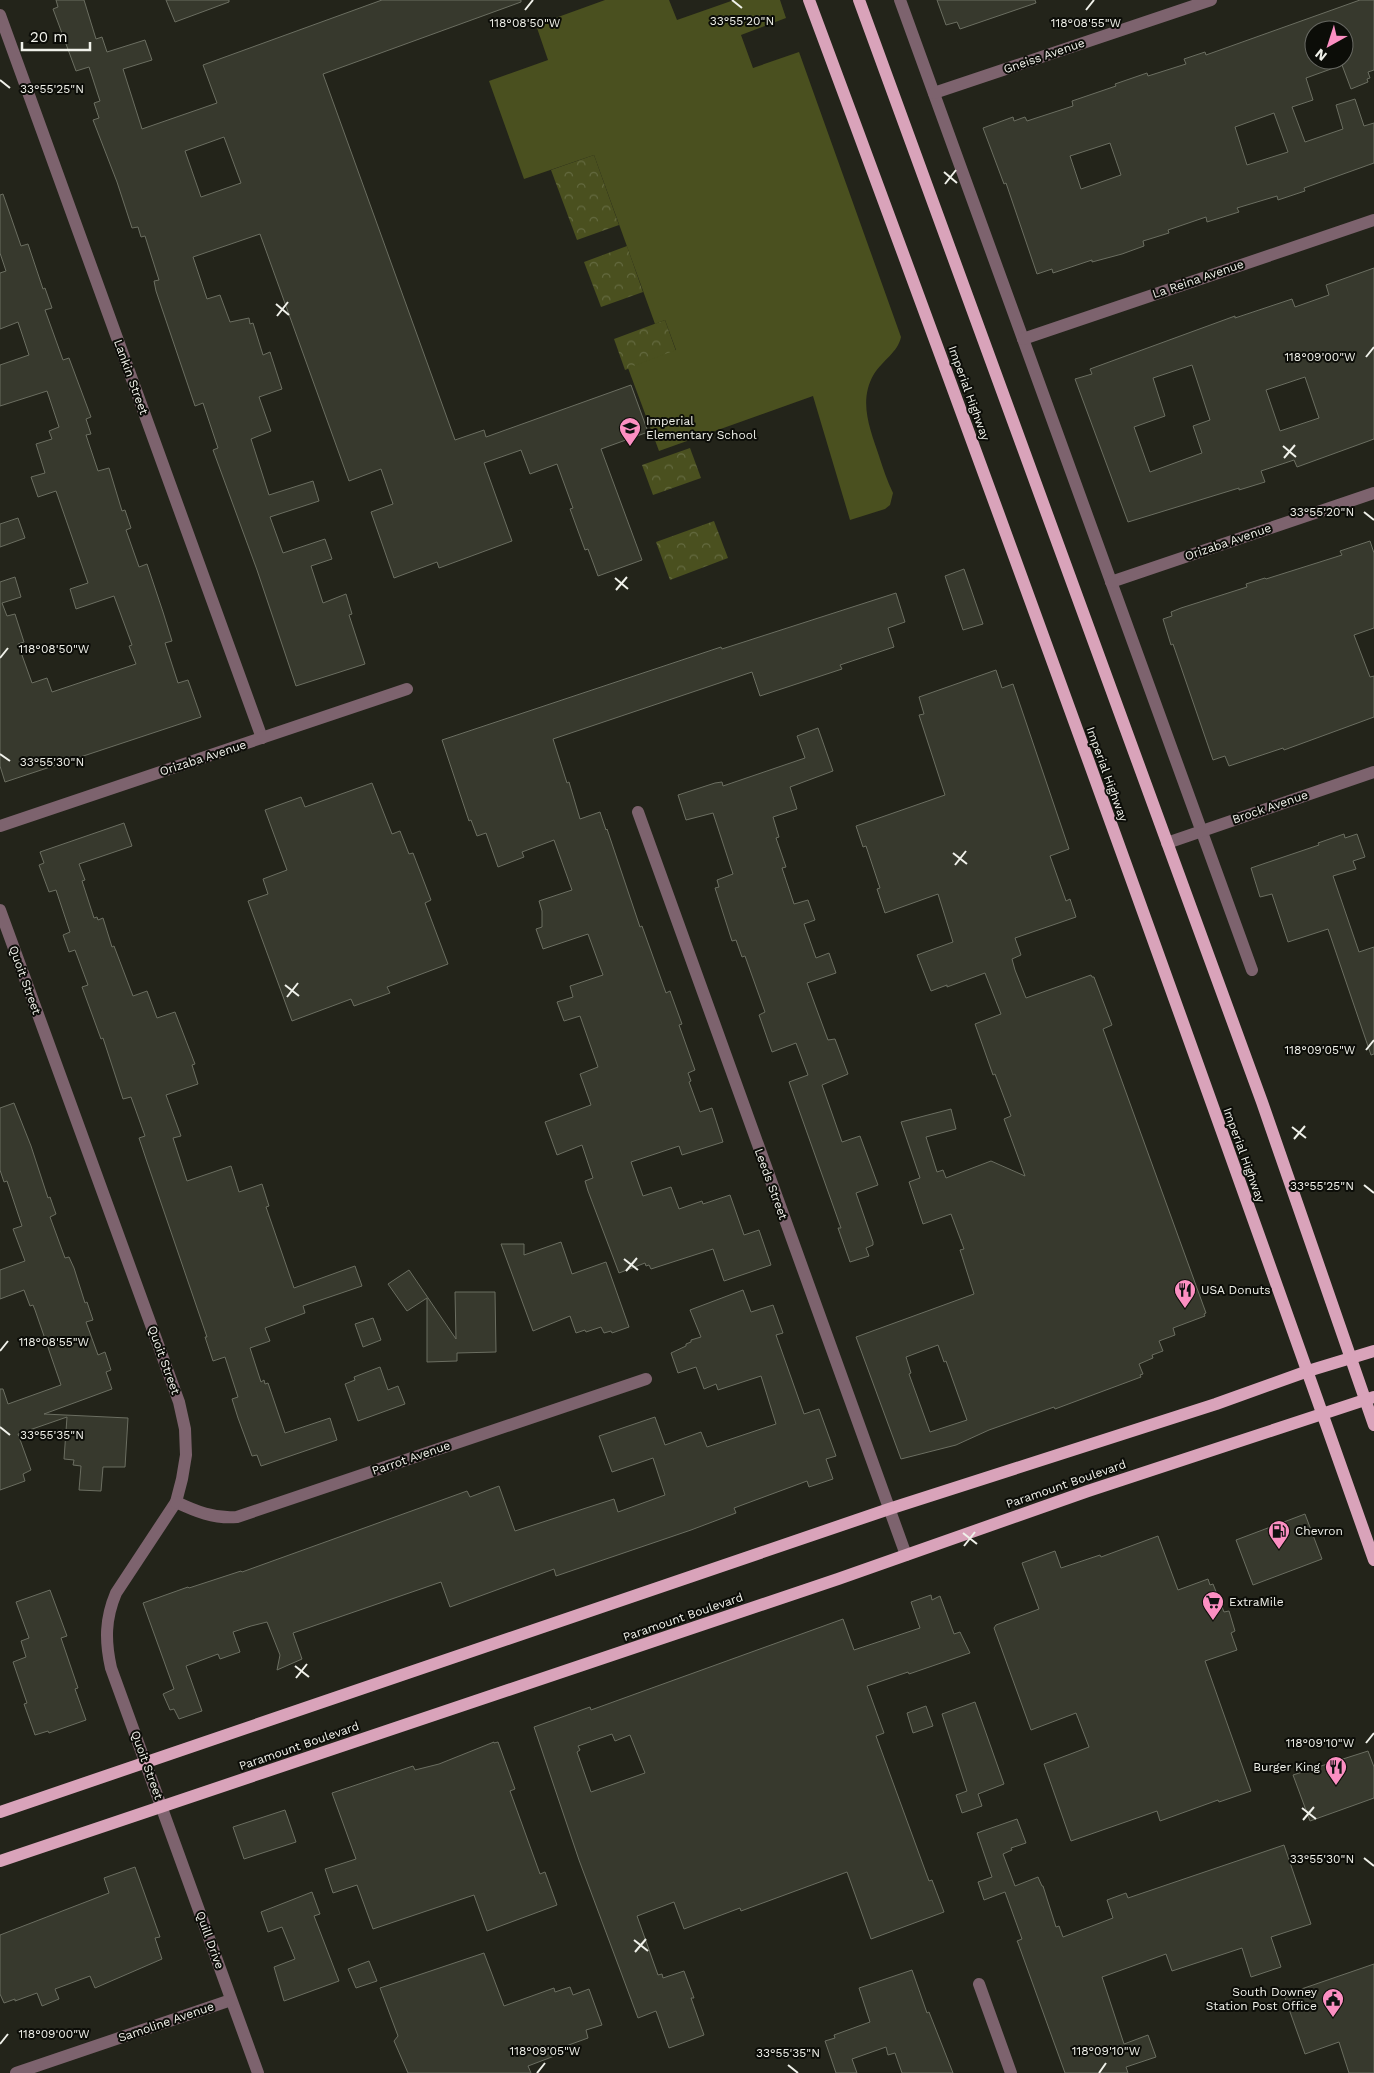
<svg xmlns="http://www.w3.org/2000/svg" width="1374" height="2073" viewBox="0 0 1374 2073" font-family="'Work Sans',sans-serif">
<defs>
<pattern id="park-crowns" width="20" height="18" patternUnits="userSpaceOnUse" patternTransform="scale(1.25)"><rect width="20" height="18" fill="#4a501f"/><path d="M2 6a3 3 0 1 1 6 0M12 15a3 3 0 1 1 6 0" fill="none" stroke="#646a40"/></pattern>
</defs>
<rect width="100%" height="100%" fill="#23241a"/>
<g fill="url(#park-crowns)">
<polygon points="594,155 619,225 577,240 551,170"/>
<polygon points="627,246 643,292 601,307 584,262"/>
<polygon points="665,320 676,351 625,370 614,339"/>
<polygon points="690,448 701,478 653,495 642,465"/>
<polygon points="714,521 728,558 670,580 656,542"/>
</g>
<path fill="#4a501f" d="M605,0H669L677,20L734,0H780L786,18L741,35L753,68L799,52L901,337C898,352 883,360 874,374C858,401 870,429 879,456C883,468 887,481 893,493L890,505L885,509L850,520L813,396L659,451L628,368L676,350L665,320L655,324L594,155L524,179L489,81L548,60L536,25Z"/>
<g fill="#37392d" stroke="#6b6e61" fill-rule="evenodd">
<path d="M56,0H84L96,39L102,37L107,52L145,40L152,60L123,69L142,129L217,103L203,65L382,0H521V2L323,74L455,440L484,430L486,437L631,385L648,432L601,449L642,560L598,576L588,549L585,550L570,509L573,508L557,464L530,474L521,450L484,463L512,541L439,568L437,562L394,578L371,512L393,504L381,469L349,481L260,234L193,257L207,299L220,295L230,322L249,318L250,324L253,323L263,355L270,352L282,389L259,397L271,431L251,439L269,495L313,481L319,501L270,517L283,553L325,539L332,559L311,566L323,603L346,594L352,614L349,615L365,664L296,686L257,570L213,450L218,448L203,403L195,406L156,291L154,281L159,280L145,236L141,237L138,227L132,228L117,182L93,120L99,118L94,103L100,101L89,67L76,71L53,9L58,7ZM224,137L241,183L201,197L185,151Z"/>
<polygon points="166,0 229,0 229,2 175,22"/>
<polygon points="937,0 1035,0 1036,3 960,29 957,22 946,25"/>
<path d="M1360,0H1374V70L1368,72L1370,78L1367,79L1368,82L1351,89L1342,65L1306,78L1313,100L1292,107L1305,142L1343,129L1336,105L1355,99L1364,126L1374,123V163L1304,188L1305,191L1278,200L1277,196L1237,208L1239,212L1207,222L1206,217L1168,230L1169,233L1143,241L1144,246L1122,254L1092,262V260L1053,273L1052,269L1037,274L1006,183L1004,184L983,128L1013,117L1014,121L1025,117L1027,121L1073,106L1072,101L1116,86L1115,84L1147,73L1148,76L1186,64L1184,59L1205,52L1206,55ZM1314,30H1344V60H1314ZM1274,113L1288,152L1247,165L1235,127ZM1110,143L1121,175L1081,189L1070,156Z"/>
<polygon points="3,194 21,246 28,244 43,289 45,288 52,308 45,310 63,360 69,358 91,417 86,419 91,434 86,435 98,471 109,468 122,511 125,510 131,528 126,530 139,567 147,564 163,612 172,641 165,643 178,683 188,680 201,717 5,782 0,766 0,582 15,577 21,597 2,603 7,616 15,614 24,642 18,644 32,683 47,678 52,692 136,664 129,646 132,645 114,596 76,609 70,589 88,583 56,491 38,497 31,477 45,473 36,444 52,439 49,431 59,427 47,391 0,406 0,365 29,355 18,322 0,329 0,273 6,271 0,253 0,195"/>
<path d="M1374,268V439L1297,467L1294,460L1261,471L1265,482L1239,490V488L1128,522L1075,379L1092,374L1090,369L1235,316V318L1292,299L1295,307L1329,295L1326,285ZM1192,365L1210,420L1193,426L1202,453L1150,472L1134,427L1165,416L1153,378ZM1305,377L1319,418L1280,431L1266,390Z"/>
<polygon points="18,518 25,538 0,547 0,524"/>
<polygon points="1370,541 1374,553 1374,628 1354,635 1370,677 1374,676 1374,717 1284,750 1283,748 1229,766 1225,756 1213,760 1173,644 1171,645 1163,619 1172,616 1171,612 1181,608 1247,587 1246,584 1265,578 1266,579 1342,555 1340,551"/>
<polygon points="964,569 983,624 963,630 945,576"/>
<polygon points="896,593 905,622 888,628 894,647 840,665 842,669 760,696 752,672 553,739 567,783 569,782 580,819 600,812 606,830 607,829 640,927 642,926 666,993 670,991 682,1024 679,1025 695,1070 688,1073 691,1081 689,1082 700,1112 712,1108 723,1142 682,1155 679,1146 631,1162 643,1196 671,1187 679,1209 702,1201 703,1204 730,1195 744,1235 759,1230 771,1265 724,1281 713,1249 651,1269 649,1265 646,1266 645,1263 619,1273 588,1191 585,1181 593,1178 582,1145 557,1155 545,1122 591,1105 580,1074 598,1067 580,1016 564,1021 557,1002 573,997 570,986 603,975 588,934 543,949 536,929 542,927 542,911 539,901 572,890 554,840 522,852 524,857 498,867 486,833 477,836 471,820 469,821 442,740 721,647 722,649"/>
<path d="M996,670L1002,688L1013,684L1069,849L1050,856L1066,901L1070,899L1076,917L1015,938L1021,955L1012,959L1015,970L1026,998L1091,975L1092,977H1094L1112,1025L1103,1029L1206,1313L1204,1314L1205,1316L1173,1328L1175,1335L1159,1341L1163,1351L1152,1355L1153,1358L1139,1364L1143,1374L1140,1375L1141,1377L1055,1409L1054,1407L989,1430L956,1445L901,1459L856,1337L974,1294L960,1250L964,1249L951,1214L923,1224L909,1182L920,1178L901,1122L951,1109L956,1129L926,1137L937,1172L943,1170L946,1178L991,1161L1025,1176L1004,1119L1011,1116L995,1074L993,1075L975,1024L1001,1014L985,973L947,987V985L931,991L917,955L953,942L938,894L885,913L877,889L880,888L866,846L863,847L856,826L945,795L919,715L924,714L919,697ZM938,1345L944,1362L946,1361L967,1420L930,1432L909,1374L911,1373L906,1357Z"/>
<polygon points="818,728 833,771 790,787 797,809 773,817 779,837 776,838 786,867 782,868 794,904 808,900 815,920 804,924 816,958 829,953 836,973 807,983 828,1040 835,1039 848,1074 822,1085 842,1142 860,1136 878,1185 856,1193 873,1242 873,1245 866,1248 869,1256 850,1262 838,1228 841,1228 789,1082 808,1075 796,1043 772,1052 759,1015 765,1012 745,956 742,957 736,940 732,941 715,888 719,887 717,880 733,874 713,813 686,820 678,795 715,783 722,782 723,786 805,758 797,736"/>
<polygon points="372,783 392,834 400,831 409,854 413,853 431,900 425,903 448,964 387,987 390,993 354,1006 351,999 292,1021 248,901 268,894 263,879 287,870 265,810 301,797 305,807"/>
<polygon points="124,823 132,846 79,864 85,880 82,881 94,918 97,917 98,920 103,918 112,947 114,946 133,996 147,991 157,1018 175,1012 195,1064 192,1065 198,1084 166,1095 181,1136 173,1138 187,1181 231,1166 239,1192 262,1184 269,1206 266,1207 294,1288 355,1266 362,1286 303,1306 305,1313 265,1328 270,1341 250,1348 261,1382 264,1380 265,1384 268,1383 285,1433 330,1418 337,1440 261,1466 257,1455 252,1456 238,1418 232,1399 238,1397 225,1357 213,1361 205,1337 207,1337 146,1159 139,1138 145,1136 131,1097 123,1099 103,1038 101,1039 82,987 88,985 75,950 69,952 63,935 70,932 56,890 49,892 39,865 44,863 40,852"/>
<polygon points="1344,834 1345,838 1357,834 1365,857 1353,861 1356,869 1333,876 1359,952 1374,947 1374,1054 1371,1055 1328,929 1288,942 1272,894 1260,897 1251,868 1319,845 1318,843"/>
<polygon points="14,1103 31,1146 48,1198 50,1197 56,1214 50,1217 65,1258 69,1257 74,1268 85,1303 87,1302 93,1320 86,1322 98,1355 105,1352 111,1370 106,1372 112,1389 44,1414 128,1418 125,1467 103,1467 101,1491 79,1490 81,1466 73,1465 74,1460 64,1459 67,1417 18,1434 31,1470 23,1474 25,1481 0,1490 0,1389 3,1389 8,1404 61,1385 35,1310 33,1305 30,1306 24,1290 0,1299 0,1270 25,1261 13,1229 22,1226 7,1181 4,1182 0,1170 0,1108"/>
<polygon points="561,1242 572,1274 606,1262 629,1327 612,1333 611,1331 604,1333 601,1327 586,1332 585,1330 576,1333 570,1316 533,1331 501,1244 524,1244 524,1255"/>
<polygon points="409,1270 456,1339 455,1292 495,1292 496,1352 457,1353 457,1361 427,1362 427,1298 407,1311 388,1284"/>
<polygon points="743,1290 751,1312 773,1305 783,1333 776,1335 804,1414 819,1409 836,1456 826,1459 833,1479 809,1487 807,1481 734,1508 736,1513 691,1530 556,1576 554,1569 450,1607 441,1582 293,1633 302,1659 277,1670 280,1655 267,1622 251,1626 233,1632 240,1652 220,1659 218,1654 186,1666 202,1711 179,1719 174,1709 170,1710 163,1694 174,1689 143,1603 188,1587 189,1588 241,1571 242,1572 467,1491 470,1497 499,1486 515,1531 614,1499 618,1512 665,1495 653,1458 612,1472 599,1436 655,1417 665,1445 701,1432 707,1447 776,1424 761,1376 718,1390 716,1384 704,1389 696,1367 678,1373 671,1353 686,1346 686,1344 691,1342 691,1340 701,1337 690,1310"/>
<polygon points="373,1318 381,1340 363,1347 355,1324"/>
<polygon points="380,1367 388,1390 398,1386 405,1404 358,1421 345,1384 355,1380 354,1377"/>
<polygon points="1305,1514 1322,1559 1253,1585 1236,1540"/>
<polygon points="1158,1536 1178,1590 1208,1579 1210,1585 1213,1584 1224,1612 1229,1611 1235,1631 1231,1633 1237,1650 1205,1661 1251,1791 1219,1802 1218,1800 1160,1821 1157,1811 1071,1841 1044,1764 1089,1747 1076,1713 1031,1730 994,1628 996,1625 1039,1609 1022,1563 1055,1551 1061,1568 1100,1555 1101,1557"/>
<polygon points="50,1590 67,1636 61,1638 78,1688 75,1689 86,1720 49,1733 48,1731 35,1735 24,1704 27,1703 13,1662 26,1657 21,1641 29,1638 16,1602"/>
<path d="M931,1595L932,1600L940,1596L954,1634L960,1632L970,1653L909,1674L908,1672L867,1686L884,1733L876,1736L929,1881L932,1880L944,1912L871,1939L847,1872L741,1911L740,1908L684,1929L674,1902L637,1916L658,1975L662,1974L663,1978L684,1971L694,1998H691L704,2035L669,2048L656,2011L638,2018L579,1860L534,1727L590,1707L591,1710L843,1619L854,1650L920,1628L911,1602ZM612,1734L615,1741L630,1735L645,1773L591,1792L577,1752L580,1750L578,1746Z"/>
<polygon points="975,1702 1004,1784 978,1794 982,1806 962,1813 956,1795 967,1791 942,1714"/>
<polygon points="926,1706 933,1726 913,1733 907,1713"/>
<polygon points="494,1742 494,1743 498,1742 515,1789 510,1791 540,1874 545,1872 557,1905 487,1931 474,1895 373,1929 357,1885 333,1893 325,1869 356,1859 332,1793 413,1766 415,1770 439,1764"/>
<polygon points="1368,1751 1374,1767 1374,1798 1310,1821 1293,1775"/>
<polygon points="285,1810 296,1842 244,1859 233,1827"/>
<polygon points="1017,1819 1026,1843 1011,1848 1012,1850 1003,1854 1015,1886 1038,1877 1042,1886 1043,1886 1056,1927 1059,1926 1063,1937 1113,1918 1107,1900 1126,1893 1128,1898 1284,1845 1311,1924 1271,1937 1281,1967 1251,1977 1242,1948 1172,1971 1166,1954 1102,1977 1124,2044 1148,2035 1156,2057 1126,2067 1128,2073 1065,2073 1018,1943 1017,1941 1022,1939 1005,1892 984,1900 978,1882 992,1877 977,1833"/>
<polygon points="135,1867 160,1937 155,1938 162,1959 95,1988 90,1976 55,1989 59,1999 42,2006 37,1993 15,2001 15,1999 4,2003 0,1994 0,1935 109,1893 104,1878"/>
<polygon points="312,1892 320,1914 314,1916 339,1981 284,2001 274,1967 295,1959 282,1927 268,1932 261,1912"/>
<polygon points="484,1953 504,2006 554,1988 555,1992 570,1987 573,1995 589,1989 602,2025 586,2030 588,2038 555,2050 557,2055 528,2066 531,2073 408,2073 394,2041 398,2036 380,1988"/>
<polygon points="369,1961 377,1981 356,1988 348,1969"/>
<polygon points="1374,1964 1374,2073 1349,2073 1339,2042 1305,2054 1284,1995"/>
<polygon points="912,1970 927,2013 929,2012 953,2073 902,2073 895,2053 888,2055 886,2047 852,2059 857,2073 836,2073 825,2041 835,2038 834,2035 870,2022 859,1988"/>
</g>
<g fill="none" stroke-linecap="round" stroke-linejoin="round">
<g stroke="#7d636e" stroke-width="12">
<polyline points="900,0 1252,970"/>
<polyline points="0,15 262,738"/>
<polyline points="934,93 1211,0"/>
<polyline points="1023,339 1374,220"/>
<polyline points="1111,582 1374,493"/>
<polyline points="638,812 906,1555"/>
<polyline points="0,826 407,689"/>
<polyline points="1167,843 1374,772"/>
<path d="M0,910L179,1402L185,1429L186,1455L182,1479L176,1502L116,1593C105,1619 105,1641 111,1668L258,2073"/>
<path d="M176,1502C195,1511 214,1519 237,1517L646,1379"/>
<polyline points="979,1984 1011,2073"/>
<polyline points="16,2073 231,2000"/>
</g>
<g stroke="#d9a3ba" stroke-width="12">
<path d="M809,0C1002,518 1190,1038 1374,1560"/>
<polyline points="859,0 1262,1102 1374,1425"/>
<polyline points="0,1812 889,1509 1216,1404 1308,1371 1374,1351"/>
<polyline points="0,1861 838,1579 1088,1491 1374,1397"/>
</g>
</g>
<path fill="none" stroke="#f0f1ea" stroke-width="2" d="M732,0L742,8M525,10L533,0M1086,10L1094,0M0,80L10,88M944,172L957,183M945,184L956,170M276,304L289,315M277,316L288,302M1366,357L1374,347M1283,446L1296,457M1284,458L1295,445M1364,512L1374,520M615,578L628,589M616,590L627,577M0,658L8,648M0,754L10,761M953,853L967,864M955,865L966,851M285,985L299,996M287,997L298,983M1366,1050L1374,1040M1292,1127L1306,1138M1294,1139L1305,1126M1364,1185L1374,1193M624,1259L638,1270M626,1271L637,1258M0,1351L8,1341M0,1427L10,1435M963,1533L977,1544M964,1546L975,1532M295,1666L309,1677M296,1678L307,1664M1366,1743L1374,1733M1302,1808L1316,1819M1303,1820L1314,1807M1364,1858L1374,1866M634,1940L648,1951M635,1952L646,1939M0,2044L8,2034M788,2065L798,2073M537,2073L545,2063M1099,2073L1106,2063"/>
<defs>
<g id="school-pin" transform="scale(1.125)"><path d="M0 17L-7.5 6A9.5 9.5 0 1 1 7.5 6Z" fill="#fc8fc2" stroke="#0c0d08"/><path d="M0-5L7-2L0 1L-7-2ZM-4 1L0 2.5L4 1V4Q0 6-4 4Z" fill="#111"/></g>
<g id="restaurant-pin" transform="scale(1.125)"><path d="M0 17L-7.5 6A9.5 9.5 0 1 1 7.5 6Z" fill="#fc8fc2" stroke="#0c0d08"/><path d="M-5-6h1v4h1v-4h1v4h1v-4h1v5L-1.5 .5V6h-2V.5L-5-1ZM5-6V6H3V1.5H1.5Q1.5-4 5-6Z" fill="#111"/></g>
<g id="fuel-pin" transform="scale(1.125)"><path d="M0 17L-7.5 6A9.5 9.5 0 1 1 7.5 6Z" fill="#fc8fc2" stroke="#0c0d08"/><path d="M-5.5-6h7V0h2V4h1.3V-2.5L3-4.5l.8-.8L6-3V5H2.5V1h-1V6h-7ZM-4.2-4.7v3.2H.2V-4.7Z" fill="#111"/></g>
<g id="supermarket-pin" transform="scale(1.125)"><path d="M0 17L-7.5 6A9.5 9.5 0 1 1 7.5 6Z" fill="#fc8fc2" stroke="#0c0d08"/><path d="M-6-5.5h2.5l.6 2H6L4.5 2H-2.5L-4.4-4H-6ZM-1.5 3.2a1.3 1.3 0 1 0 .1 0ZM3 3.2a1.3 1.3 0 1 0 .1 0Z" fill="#111"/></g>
<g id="civic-pin" transform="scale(1.125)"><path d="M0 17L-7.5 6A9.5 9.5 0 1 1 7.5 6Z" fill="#fc8fc2" stroke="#0c0d08"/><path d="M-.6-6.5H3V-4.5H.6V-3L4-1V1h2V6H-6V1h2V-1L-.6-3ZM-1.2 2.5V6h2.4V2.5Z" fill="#111"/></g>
</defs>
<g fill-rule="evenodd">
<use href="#school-pin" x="630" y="428"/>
<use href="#restaurant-pin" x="1185" y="1290"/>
<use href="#fuel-pin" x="1279" y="1531"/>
<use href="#supermarket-pin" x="1213" y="1602"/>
<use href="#restaurant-pin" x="1336" y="1767"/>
<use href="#civic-pin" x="1333" y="1999"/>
</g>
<g text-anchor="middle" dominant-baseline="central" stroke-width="4" stroke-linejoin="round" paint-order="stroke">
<g font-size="12" fill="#f0f1ea" stroke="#0c0d08">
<text transform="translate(1044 56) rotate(-19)">Gneiss Avenue</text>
<text transform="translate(1198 279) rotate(-19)">La Reina Avenue</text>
<text transform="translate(131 377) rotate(70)">Lankin Street</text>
<text transform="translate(969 393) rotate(70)">Imperial Highway</text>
<text transform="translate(1228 542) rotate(-19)">Orizaba Avenue</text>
<text transform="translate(203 758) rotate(-18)">Orizaba Avenue</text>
<text transform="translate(1107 774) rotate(70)">Imperial Highway</text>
<text transform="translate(1270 807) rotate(-19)">Brock Avenue</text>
<text transform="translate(25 980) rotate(70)">Quoit Street</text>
<text transform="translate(1244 1155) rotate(70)">Imperial Highway</text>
<text transform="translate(771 1184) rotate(70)">Leeds Street</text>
<text transform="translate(164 1360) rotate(70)">Quoit Street</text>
<text transform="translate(411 1458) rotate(-19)">Parrot Avenue</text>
<text transform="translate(1066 1484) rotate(-19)">Paramount Boulevard</text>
<text transform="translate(683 1617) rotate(-19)">Paramount Boulevard</text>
<text transform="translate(299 1746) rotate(-19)">Paramount Boulevard</text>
<text transform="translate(147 1765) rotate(70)">Quoit Street</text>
<text transform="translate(210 1940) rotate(70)">Quill Drive</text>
<text transform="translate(166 2022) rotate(-19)">Samoline Avenue</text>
</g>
<g font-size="12" fill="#f0f1ea" stroke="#0c0d08" text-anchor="start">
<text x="646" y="421">Imperial<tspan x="646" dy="14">Elementary School</tspan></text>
<text x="1201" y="1290">USA Donuts</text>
<text x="1295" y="1531">Chevron</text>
<text x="1229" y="1602">ExtraMile</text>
<text x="1320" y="1767" text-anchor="end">Burger King</text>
<text x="1317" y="1992" text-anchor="end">South Downey<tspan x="1317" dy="14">Station Post Office</tspan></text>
</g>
</g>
<g font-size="12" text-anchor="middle" fill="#f0f1ea" stroke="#0c0d08" stroke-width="4" stroke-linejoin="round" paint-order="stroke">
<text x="742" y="25">33°55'20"N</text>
<text x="525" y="27">118°08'50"W</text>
<text x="1086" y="27">118°08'55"W</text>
<text x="52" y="93">33°55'25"N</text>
<text x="1320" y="361">118°09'00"W</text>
<text x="1322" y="516">33°55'20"N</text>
<text x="54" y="653">118°08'50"W</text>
<text x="52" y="766">33°55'30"N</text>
<text x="1320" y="1054">118°09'05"W</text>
<text x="1322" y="1190">33°55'25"N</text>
<text x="54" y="1346">118°08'55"W</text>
<text x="52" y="1439">33°55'35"N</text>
<text x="1320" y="1747">118°09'10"W</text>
<text x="1322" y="1863">33°55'30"N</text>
<text x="54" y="2038">118°09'00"W</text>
<text x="545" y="2055">118°09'05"W</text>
<text x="1106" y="2055">118°09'10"W</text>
<text x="788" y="2057">33°55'35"N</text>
</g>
<g transform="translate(1329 45) rotate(219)"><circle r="24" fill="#0c0d08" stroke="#676862"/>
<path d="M0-4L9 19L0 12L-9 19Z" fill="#fc8fc2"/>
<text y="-8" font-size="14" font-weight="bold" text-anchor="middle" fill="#f0f1ea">N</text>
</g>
<path d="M22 42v8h68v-8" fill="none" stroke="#f0f1ea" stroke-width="2.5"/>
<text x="30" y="42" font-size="15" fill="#f0f1ea" stroke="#0c0d08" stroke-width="4" paint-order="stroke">20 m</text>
</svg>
